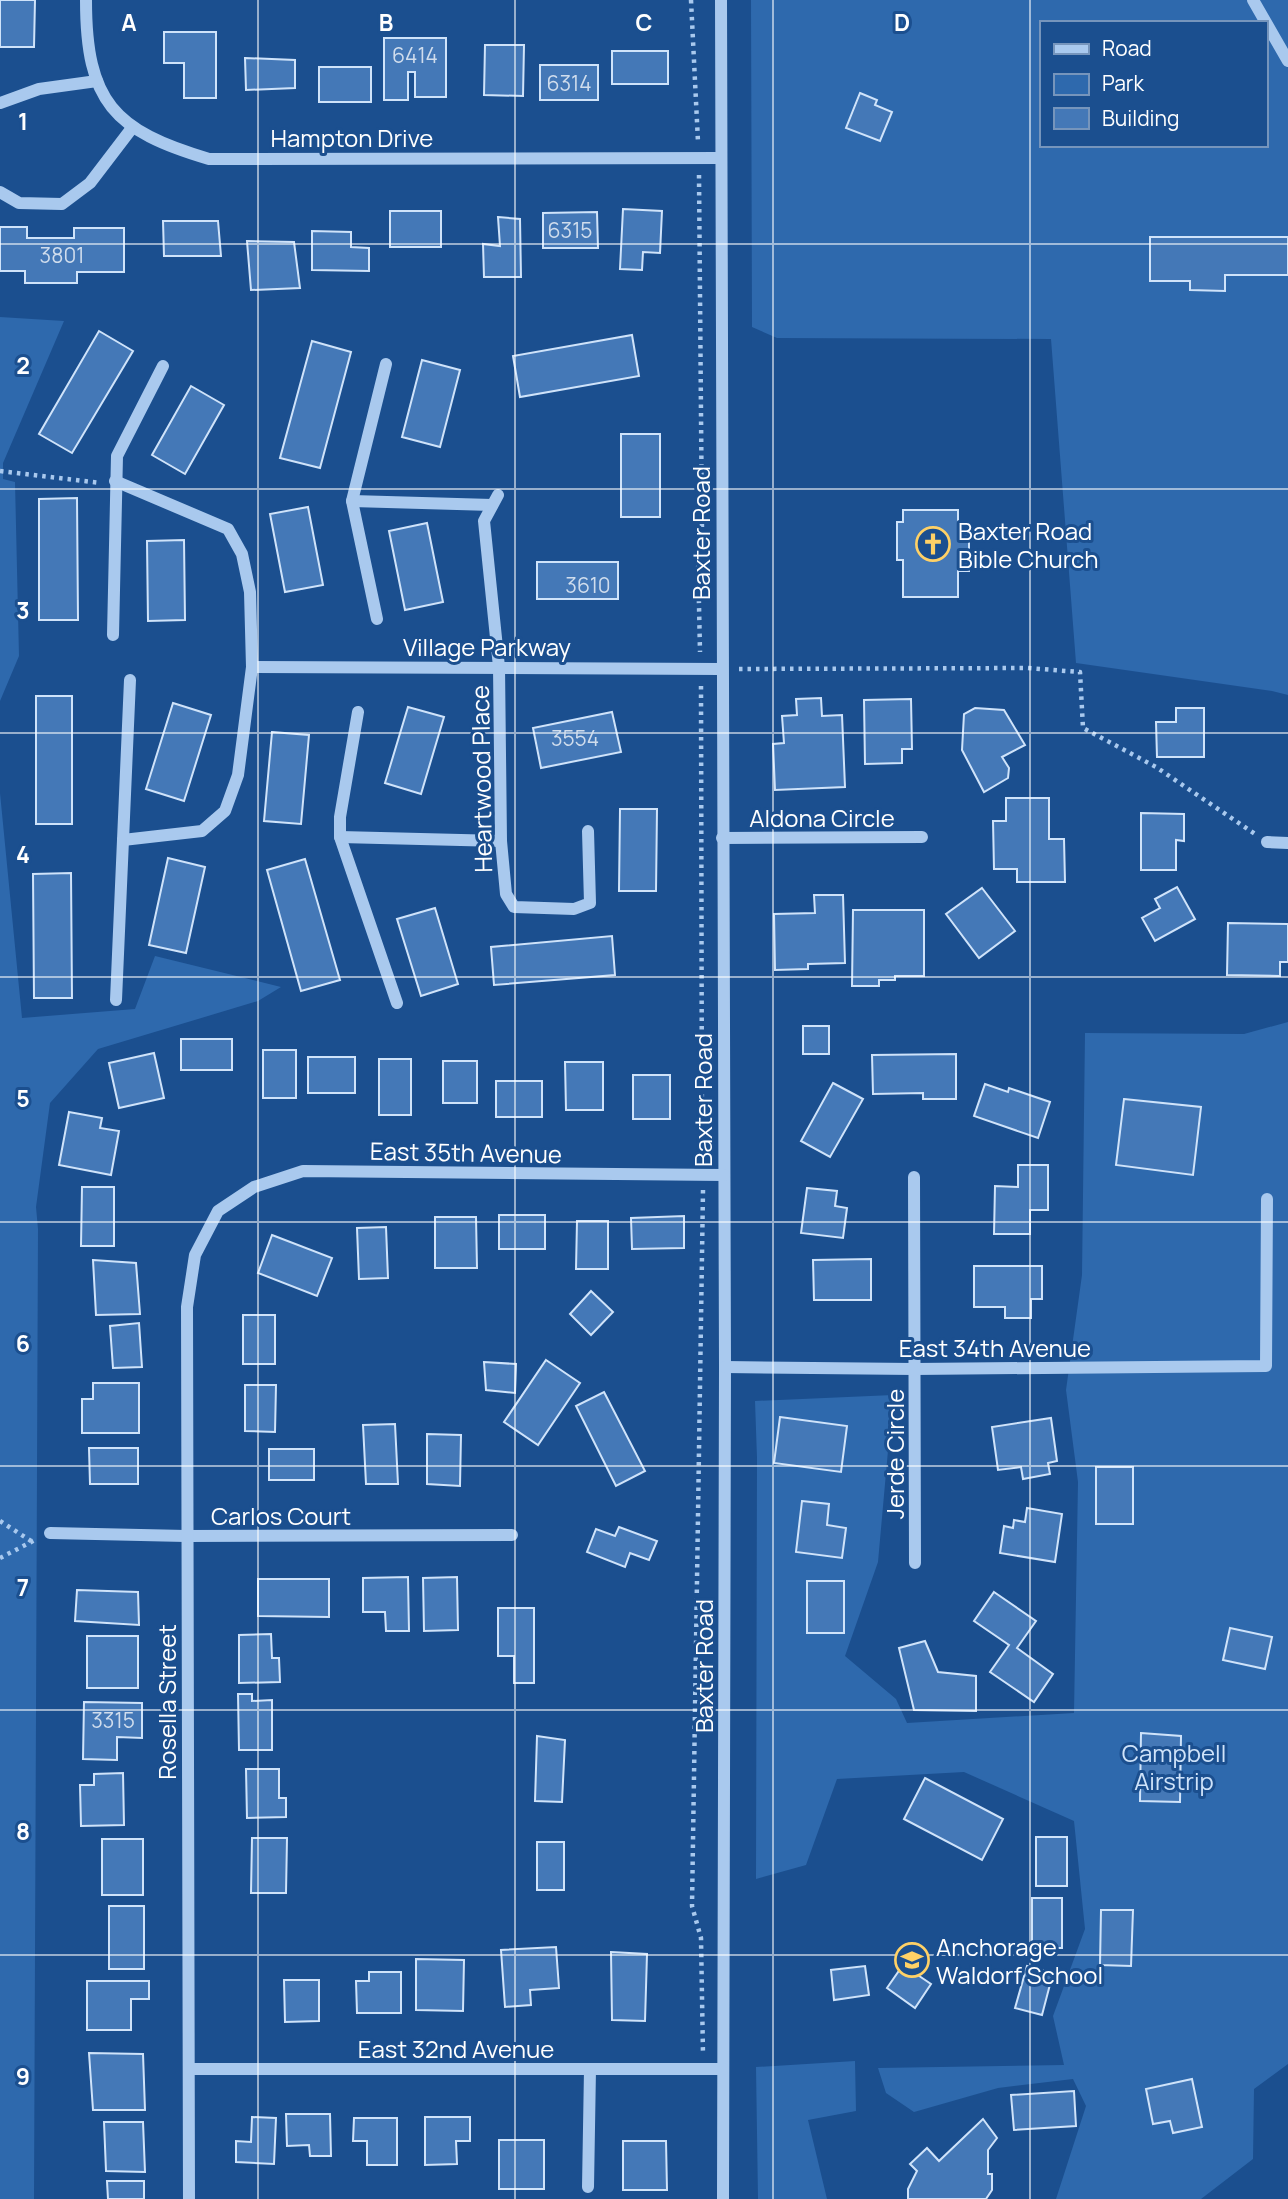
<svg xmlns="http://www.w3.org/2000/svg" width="1288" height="2199" viewBox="0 0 1288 2199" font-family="Manrope,sans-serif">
<rect width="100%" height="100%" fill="#1b4f8f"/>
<g fill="#2e69ad" fill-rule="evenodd">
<path d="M751,0H1288V695L1272,691L1076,663L1051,339L777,338L752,327ZM1041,23H1265V145H1041Z"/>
<polygon points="0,317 64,321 3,463 3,479 15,482 19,656 0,701"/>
<polygon points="0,793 22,1018 135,1009 155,956 281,987 258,1001 98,1049 50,1103 36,1207 38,1229 34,2199 0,2199"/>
<polygon points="1288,1022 1288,2064 1254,2089 1253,2159 1201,2199 1056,2199 1086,2106 1073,2079 998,2088 914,2112 886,2093 878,2068 1064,2065 1053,2016 1085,1929 1074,1821 964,1772 837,1779 806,1865 756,1879 757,1458 755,1401 893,1395 878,1562 845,1656 896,1699 907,1723 1074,1713 1078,1482 1066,1390 1082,1275 1085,1033 1244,1034"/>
<polygon points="855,2061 856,2111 808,2120 827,2199 758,2199 756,2067"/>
</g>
<g fill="#4478b7" stroke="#cfe3fa" stroke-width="2">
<polygon points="0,0 35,0 34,47 0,47"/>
<polygon points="164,32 216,32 216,98 184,98 184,63 164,63"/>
<polygon points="384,38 446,38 446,97 415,97 415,72 408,72 408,100 384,100"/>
<polygon points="485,45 524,45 523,96 484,95"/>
<rect x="612" y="51" width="56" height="33"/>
<polygon points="245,58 295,60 295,88 246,90"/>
<rect x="540" y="65" width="58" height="35"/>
<rect x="319" y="67" width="52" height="35"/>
<polygon points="860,93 877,100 875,105 892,112 880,141 846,128"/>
<polygon points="623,209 662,211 660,253 643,252 642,270 620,269"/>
<rect x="390" y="211" width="51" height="36"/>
<polygon points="597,212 598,248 543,248 543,213"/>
<polygon points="498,217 520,219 521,277 484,277 483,244 500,246"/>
<polygon points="163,221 218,221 221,256 164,256"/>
<polygon points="0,227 27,227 27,238 74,238 74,228 124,228 124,272 77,272 77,283 25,283 25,271 0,271"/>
<polygon points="312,231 351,232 351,247 369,248 369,271 312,270"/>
<polygon points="1150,237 1288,237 1288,275 1225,275 1225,291 1190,290 1190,281 1150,281"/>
<polygon points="247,241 294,242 300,288 251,290"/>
<polygon points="99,331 133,351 72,453 39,434"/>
<polygon points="632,335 639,376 520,397 513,356"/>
<polygon points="312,341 351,352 320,468 280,458"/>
<polygon points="422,360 460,370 440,447 402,437"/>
<polygon points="191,386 224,405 185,474 152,455"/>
<rect x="621" y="434" width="39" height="83"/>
<polygon points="77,498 78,620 39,620 39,499"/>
<polygon points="308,507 323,585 285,592 270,514"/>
<polygon points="903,510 958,510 958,528 969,528 969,571 958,571 958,597 903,597 903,560 897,560 897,522 903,522"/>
<polygon points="427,523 443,602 405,610 389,531"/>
<polygon points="184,540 185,620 148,621 147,541"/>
<rect x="537" y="562" width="81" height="37"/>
<rect x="36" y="696" width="36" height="128"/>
<polygon points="821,698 822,716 842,715 845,787 775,790 773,744 784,743 782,716 797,715 796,699"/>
<polygon points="911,699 912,749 902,749 902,763 865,764 864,700"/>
<polygon points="173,703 211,715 184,801 146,789"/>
<polygon points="408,707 444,717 421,794 385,783"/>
<polygon points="975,708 1004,710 1025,745 1002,757 1009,768 1008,778 984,792 962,750 964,714"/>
<polygon points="1176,708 1204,708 1204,757 1157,757 1156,722 1176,722"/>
<polygon points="612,712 621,752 541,768 533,728"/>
<polygon points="272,732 309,735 301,824 264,821"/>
<polygon points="1006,798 1049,798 1049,839 1064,839 1065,882 1017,882 1017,869 994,869 993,821 1006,821"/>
<polygon points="620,809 657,809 656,891 619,891"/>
<polygon points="1141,813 1184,814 1184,841 1176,840 1176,870 1141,870"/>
<polygon points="168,858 205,867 186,953 149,945"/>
<polygon points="305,859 340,980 301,991 267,870"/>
<polygon points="71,873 72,998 34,998 33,874"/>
<polygon points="1177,887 1195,919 1155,941 1142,918 1160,908 1155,899"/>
<polygon points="982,888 1015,931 979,958 946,914"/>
<polygon points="814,895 843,895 845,963 808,964 808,969 775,970 774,914 815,913"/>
<polygon points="435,908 458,984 421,996 397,919"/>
<polygon points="853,910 924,910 924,976 895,976 895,980 879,980 879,986 852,986"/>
<polygon points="1228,923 1288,924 1288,962 1280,962 1280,976 1227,975"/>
<polygon points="612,936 615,975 494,985 491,947"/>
<rect x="803" y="1026" width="26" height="28"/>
<rect x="181" y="1039" width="51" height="31"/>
<rect x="263" y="1050" width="33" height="48"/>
<polygon points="154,1053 164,1098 119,1108 109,1063"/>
<polygon points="956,1054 956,1099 923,1099 923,1093 873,1094 872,1055"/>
<rect x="308" y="1057" width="47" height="36"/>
<rect x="379" y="1059" width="32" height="56"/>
<rect x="443" y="1061" width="34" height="42"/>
<polygon points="565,1062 603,1062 603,1110 566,1110"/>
<rect x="633" y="1075" width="37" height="44"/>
<rect x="496" y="1081" width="46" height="36"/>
<polygon points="833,1083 863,1099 830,1157 801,1141"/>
<polygon points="985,1084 1008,1092 1009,1088 1050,1102 1038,1138 974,1116"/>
<polygon points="1124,1099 1201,1107 1193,1175 1116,1165"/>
<polygon points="69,1112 102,1118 100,1128 119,1131 111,1175 59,1165"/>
<polygon points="1018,1165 1048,1165 1048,1210 1030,1210 1030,1234 994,1234 995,1186 1018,1187"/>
<polygon points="82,1187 114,1187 114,1246 81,1246"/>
<polygon points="807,1188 837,1191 835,1206 847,1208 843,1238 801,1233"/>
<rect x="499" y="1215" width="46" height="34"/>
<polygon points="684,1216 684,1248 632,1249 631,1218"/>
<polygon points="435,1217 476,1217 477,1268 435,1268"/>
<polygon points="577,1221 608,1221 608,1269 576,1269"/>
<polygon points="386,1227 388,1278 359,1279 357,1228"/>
<polygon points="272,1235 332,1258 317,1296 258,1273"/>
<polygon points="871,1259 871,1300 814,1300 813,1260"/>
<polygon points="93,1260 136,1263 140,1314 96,1315"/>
<polygon points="974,1266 1042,1266 1042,1299 1031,1299 1031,1318 1005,1318 1005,1307 974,1307"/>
<polygon points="591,1291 613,1312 591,1335 570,1314"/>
<rect x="243" y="1315" width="32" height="49"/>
<polygon points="139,1323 142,1367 113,1368 110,1326"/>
<polygon points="546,1360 580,1383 538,1445 504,1422"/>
<polygon points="484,1362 516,1364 515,1393 486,1390"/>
<polygon points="93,1383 139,1383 139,1433 82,1433 82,1399 93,1399"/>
<polygon points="245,1385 276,1385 275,1432 245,1431"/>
<polygon points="604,1392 645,1471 616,1486 576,1406"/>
<polygon points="780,1417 847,1426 841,1472 774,1463"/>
<polygon points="1051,1418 1057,1461 1048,1463 1050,1474 1023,1479 1021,1467 998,1470 992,1427"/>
<polygon points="395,1424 398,1484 366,1484 363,1425"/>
<polygon points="427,1434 461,1435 460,1486 427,1484"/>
<polygon points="89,1448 138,1448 138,1484 90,1484"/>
<rect x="269" y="1449" width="45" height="31"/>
<rect x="1096" y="1467" width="37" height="57"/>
<polygon points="802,1501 829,1504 827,1525 846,1528 842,1558 796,1552"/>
<polygon points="1027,1508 1062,1514 1055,1562 1000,1553 1004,1526 1013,1528 1014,1520 1025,1522"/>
<polygon points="619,1527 657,1541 649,1560 630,1553 625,1567 587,1552 596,1529 615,1536"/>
<polygon points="408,1577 409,1631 386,1631 385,1612 363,1612 363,1578"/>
<polygon points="457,1577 458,1630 424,1631 423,1578"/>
<polygon points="258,1579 329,1579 329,1617 258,1616"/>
<rect x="807" y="1581" width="37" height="52"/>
<polygon points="77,1590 138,1592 139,1625 75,1621"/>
<polygon points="994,1592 1036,1621 1017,1648 1053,1674 1034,1702 990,1672 1009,1645 974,1621"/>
<polygon points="498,1608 534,1608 534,1683 514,1683 514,1656 498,1656"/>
<polygon points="1230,1628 1272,1637 1265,1669 1223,1660"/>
<polygon points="271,1634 272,1658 279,1658 280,1682 239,1683 239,1635"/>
<rect x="87" y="1636" width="51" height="52"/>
<polygon points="925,1641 938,1672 976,1676 976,1711 914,1710 899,1648"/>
<polygon points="238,1694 252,1694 252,1701 272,1700 272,1750 239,1750"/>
<polygon points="84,1702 142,1703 142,1738 117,1737 117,1760 83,1759"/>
<polygon points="1141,1733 1181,1736 1180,1802 1140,1801"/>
<polygon points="537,1736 565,1740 562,1802 535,1801"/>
<polygon points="246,1769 279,1769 279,1798 286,1798 286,1817 247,1818"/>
<polygon points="123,1773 124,1825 81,1826 80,1785 94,1785 94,1774"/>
<polygon points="925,1778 1003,1819 982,1860 904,1819"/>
<rect x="1036" y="1837" width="31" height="49"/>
<polygon points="252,1838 287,1838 286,1893 251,1893"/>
<rect x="102" y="1839" width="41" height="56"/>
<rect x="537" y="1842" width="27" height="48"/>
<rect x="1032" y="1898" width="30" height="50"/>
<rect x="109" y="1906" width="35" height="63"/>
<polygon points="1101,1910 1133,1910 1131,1966 1100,1965"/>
<polygon points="556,1947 559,1988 530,1990 531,2005 505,2007 501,1950"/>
<polygon points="611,1952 647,1954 645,2021 612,2020"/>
<polygon points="416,1959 464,1960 463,2011 416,2010"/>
<polygon points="903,1965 931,1984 915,2008 887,1988"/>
<polygon points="865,1966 869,1995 834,2000 831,1970"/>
<polygon points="1027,1966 1053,1973 1042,2015 1015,2008"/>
<polygon points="369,1972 401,1972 401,2013 357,2013 356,1981 369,1981"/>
<polygon points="284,1980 319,1980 319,2021 285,2022"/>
<polygon points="87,1981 149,1981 149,1999 131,1999 131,2030 87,2030"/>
<polygon points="89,2053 143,2054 145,2110 93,2110"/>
<polygon points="1192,2079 1202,2127 1173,2133 1170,2121 1153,2124 1146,2089"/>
<polygon points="1074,2091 1076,2126 1014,2130 1011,2095"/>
<polygon points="286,2114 330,2114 331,2156 310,2156 309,2145 287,2146"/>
<polygon points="252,2117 276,2118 274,2164 236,2162 236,2141 251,2142"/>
<polygon points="425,2117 470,2117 470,2141 456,2141 457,2164 425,2165"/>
<polygon points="354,2118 397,2118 397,2165 367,2165 367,2141 353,2141"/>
<polygon points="983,2119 997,2138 988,2150 988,2174 992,2174 992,2190 986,2199 908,2199 908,2189 917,2171 910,2164 927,2148 939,2161"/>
<polygon points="104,2122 143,2122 145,2172 106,2171"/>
<rect x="499" y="2140" width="45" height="49"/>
<polygon points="623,2141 666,2141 667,2190 623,2190"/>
<polygon points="107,2181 144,2181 144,2199 108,2199"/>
</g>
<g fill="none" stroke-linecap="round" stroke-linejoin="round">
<g stroke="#a9c9ee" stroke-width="4.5" stroke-dasharray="3.5 5" stroke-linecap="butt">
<polyline points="691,0 698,142"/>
<polyline points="699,175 702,533 698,558 700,652"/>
<polyline points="0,471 101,483"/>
<polyline points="739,669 1027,668 1080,672 1083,728 1156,767 1255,834"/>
<polyline points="701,686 702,1160"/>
<polyline points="703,1190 692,1906 701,1938 703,2055"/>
<polyline points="0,1521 31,1541"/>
<polyline points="0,1558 37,1539"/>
</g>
<g stroke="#a9c9ee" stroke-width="12">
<path d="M86,0C86,102 114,131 209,159L721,158"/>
<polyline points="721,0 725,1367 723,2199"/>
<polyline points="1253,0 1288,61"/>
<polyline points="0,103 39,89 97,81"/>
<polyline points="0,192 19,203 62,204 90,183 132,128"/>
<polyline points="115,481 228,529 242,554 250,592 252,667 238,775 225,811 202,831 123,840"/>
<polyline points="498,495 484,521 499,667 501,841 506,894 514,907 574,909 590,903 588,831"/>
<polyline points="352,501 492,505"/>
<polyline points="377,619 352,501 386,364"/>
<polyline points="113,635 117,456 163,366"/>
<polyline points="252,667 721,669"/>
<polyline points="358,712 340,817 340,837 397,1003"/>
<polyline points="340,837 501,841"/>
<polyline points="722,838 922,837"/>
<polyline points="1267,842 1288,843"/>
<polyline points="116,1000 130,680"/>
<polyline points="914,1177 915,1563"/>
<polyline points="725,1367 914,1369 1266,1366 1267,1199"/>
<polyline points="50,1533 186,1536 512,1535"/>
<polyline points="189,2069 723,2069"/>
<polyline points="588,2187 590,2069"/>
<polyline points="189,2199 187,1307 195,1255 218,1211 254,1187 303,1171 724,1175"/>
</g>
</g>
<path fill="none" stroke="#fff" stroke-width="2" stroke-opacity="0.55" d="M258,0V2199M515,0V2199M773,0V2199M1030,0V2199M0,244H1288M0,489H1288M0,733H1288M0,977H1288M0,1222H1288M0,1466H1288M0,1710H1288M0,1955H1288"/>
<defs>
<g id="church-ring" transform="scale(1.75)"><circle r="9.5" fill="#1b4f8f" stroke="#ffd166" stroke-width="1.5"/><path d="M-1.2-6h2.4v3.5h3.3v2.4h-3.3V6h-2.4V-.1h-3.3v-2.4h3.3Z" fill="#ffd166"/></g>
<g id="school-ring" transform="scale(1.75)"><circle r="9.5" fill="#1b4f8f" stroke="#ffd166" stroke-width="1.5"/><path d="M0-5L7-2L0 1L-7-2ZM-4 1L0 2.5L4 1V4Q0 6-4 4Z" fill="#ffd166"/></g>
</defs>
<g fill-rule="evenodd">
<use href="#church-ring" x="933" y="544"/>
<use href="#school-ring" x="912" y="1960"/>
</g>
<g text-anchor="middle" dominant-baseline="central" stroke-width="6" stroke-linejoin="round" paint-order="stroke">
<g font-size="21" fill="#d0dded">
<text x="415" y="55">6414</text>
<text x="569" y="83">6314</text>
<text x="570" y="230">6315</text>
<text x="62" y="255">3801</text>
<text x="588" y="585">3610</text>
<text x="575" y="738">3554</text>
<text x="113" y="1720">3315</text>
</g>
<g font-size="24" fill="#fff" stroke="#1b4f8f">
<text x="352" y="137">Hampton Drive</text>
<text transform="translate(700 533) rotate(-90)">Baxter Road</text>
<text x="487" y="646">Village Parkway</text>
<text transform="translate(481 779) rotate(-91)">Heartwood Place</text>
<text x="822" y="817">Aldona Circle</text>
<text transform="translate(702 1100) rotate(-90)">Baxter Road</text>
<text transform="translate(466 1152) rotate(1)">East 35th Avenue</text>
<text x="995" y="1347">East 34th Avenue</text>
<text transform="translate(894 1454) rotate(-90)">Jerde Circle</text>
<text x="281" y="1515">Carlos Court</text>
<text transform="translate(703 1666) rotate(-90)">Baxter Road</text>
<text transform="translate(166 1702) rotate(-90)">Rosella Street</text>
<text x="456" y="2048">East 32nd Avenue</text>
</g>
<g font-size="24" fill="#fff" stroke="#1b4f8f" text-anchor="start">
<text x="958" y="530">Baxter Road<tspan x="958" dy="28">Bible Church</tspan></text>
<text x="936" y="1946">Anchorage<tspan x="936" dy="28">Waldorf School</tspan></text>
</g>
<g font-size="24" fill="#cfe3fa" stroke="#1b4f8f">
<text x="1174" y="1752">Campbell<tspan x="1174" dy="28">Airstrip</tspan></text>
</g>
</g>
<g font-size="23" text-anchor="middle" font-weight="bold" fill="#fff" stroke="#1b4f8f" stroke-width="6" stroke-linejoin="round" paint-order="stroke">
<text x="129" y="31">A</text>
<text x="386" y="31">B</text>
<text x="644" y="31">C</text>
<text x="902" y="31">D</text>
<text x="23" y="130">1</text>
<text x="23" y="374">2</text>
<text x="23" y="619">3</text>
<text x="23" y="863">4</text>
<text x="23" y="1107">5</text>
<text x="23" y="1352">6</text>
<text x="23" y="1596">7</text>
<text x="23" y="1840">8</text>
<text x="23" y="2085">9</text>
</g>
<rect x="1040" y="21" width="228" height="126" fill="#1b4f8f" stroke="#7695bc" stroke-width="2"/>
<rect x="1054" y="44" width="35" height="10" fill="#a9c9ee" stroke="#7695bc" stroke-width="2"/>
<text x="1102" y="56" font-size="21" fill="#ffffff">Road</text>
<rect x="1054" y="74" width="35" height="21" fill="#2e69ad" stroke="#7695bc" stroke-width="2"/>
<text x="1102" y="91" font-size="21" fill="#ffffff">Park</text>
<rect x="1054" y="108" width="35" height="21" fill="#4478b7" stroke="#7695bc" stroke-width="2"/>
<text x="1102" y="126" font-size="21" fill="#ffffff">Building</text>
</svg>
